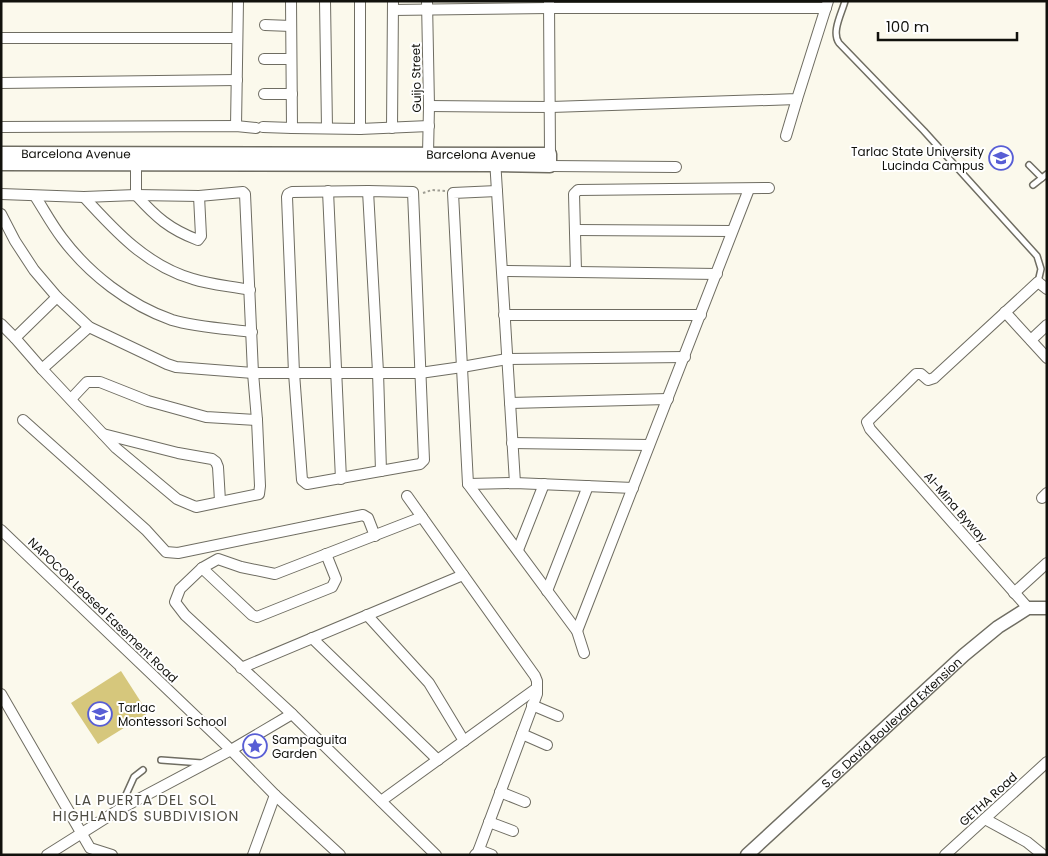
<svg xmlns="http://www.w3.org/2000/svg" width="1048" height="856" viewBox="0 0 1048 856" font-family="Poppins,sans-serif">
<rect width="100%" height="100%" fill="#fbf9ec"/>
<polygon fill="#d6c77c" points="121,671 148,713 98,744 71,703"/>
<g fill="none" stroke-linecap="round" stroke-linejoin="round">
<g stroke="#6f6d62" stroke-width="8">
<g id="service">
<path d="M845,1C842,13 831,32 839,43L924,131L1037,256L1041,269L1038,282"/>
<polyline points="1029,165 1042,178"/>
<polyline points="1033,185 1047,174"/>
<polyline points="161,760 202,763"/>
<polyline points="120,808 134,777 143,770"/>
</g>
</g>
<g stroke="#6f6d62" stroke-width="12">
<g id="minor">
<polyline points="291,1 292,128 360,129 429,126"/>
<polyline points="325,1 327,128"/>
<polyline points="427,1 429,106 428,154"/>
<polyline points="549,2 550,154"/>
<polyline points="393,10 549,8 826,8"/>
<polyline points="265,25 291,26"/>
<polyline points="1,38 237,38"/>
<polyline points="264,59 291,59"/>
<polyline points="1,83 237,80"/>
<polyline points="264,94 292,94"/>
<polyline points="429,106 551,107 797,99 828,1"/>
<polyline points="236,126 238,1"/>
<polyline points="1,127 236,126 256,128"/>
<polyline points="263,127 292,128"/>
<polyline points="392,128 393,1"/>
<polyline points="360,129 360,1"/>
<polyline points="786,136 797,99"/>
<path d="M136,157V195C156,217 169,229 198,240L201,236L199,196"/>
<polyline points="495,159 515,483"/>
<polyline points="550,166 676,167"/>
<polyline points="328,191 341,479"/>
<polygon points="368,191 413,192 424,460 420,464 307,484 302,480 294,373 287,197 288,194 292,192"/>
<polyline points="368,191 378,372 381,471"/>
<polyline points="497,191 453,193 468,484 577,631 584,653"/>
<polyline points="1,194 84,197 136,195 199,196 243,192 245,194 253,373 257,420 260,486 259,494 196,507 177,499 116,448 42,369 89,327"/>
<path d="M35,196C44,210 52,225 62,238C89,274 129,305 172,320C195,327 228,329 252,332"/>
<path d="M84,197C115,231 147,266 193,279C211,285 231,286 250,290"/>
<polyline points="1,214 15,241 34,270 57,297 89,327 167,364 176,367 253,373 420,373 462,367 507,359 685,357"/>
<polyline points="576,230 731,231"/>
<polyline points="503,271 717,274"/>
<polyline points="576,271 574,194 578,190 769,188"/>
<polyline points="1005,312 1047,358"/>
<polyline points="504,315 701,315"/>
<polyline points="1,324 15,338 57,297"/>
<polyline points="15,338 42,369"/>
<polyline points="1031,340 1047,325"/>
<polyline points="71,399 87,382 100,382 148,401 206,417 257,420"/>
<polyline points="510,403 668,399"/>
<polyline points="23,420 146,530 166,552 178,553 363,515 368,518 375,536"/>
<polyline points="103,434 178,453 212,459 216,462 218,467 220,501"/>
<polyline points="512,443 649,445"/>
<polyline points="468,484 515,483 633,488"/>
<polyline points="407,496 535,676 537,681 537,694 478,852 475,855"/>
<polyline points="1042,498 1047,493"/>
<polyline points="422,517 275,574 241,567 218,559 202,568 180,589 175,602 185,615 292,714 436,855"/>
<polyline points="1,530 231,750 275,795 340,855"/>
<polyline points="518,550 544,484"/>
<polyline points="202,568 252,615 257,617 332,587 336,579 326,554"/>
<polyline points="547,591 588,486"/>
<polyline points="1014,593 1047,563"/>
<polyline points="1028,608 870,429 867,422 916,374 921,374 928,380 934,378 1038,282 1047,289"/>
<polyline points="367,615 429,683 464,741"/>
<polyline points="577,631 749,189"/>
<polyline points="312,638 438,760"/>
<polyline points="241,668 463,575"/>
<polyline points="1,694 90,848 112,855"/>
<polyline points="532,705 558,716"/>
<polyline points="522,734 547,745"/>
<polyline points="500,792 525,802"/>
<polyline points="381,801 537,688"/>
<polyline points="985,819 1027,842 1043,855"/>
<polyline points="489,822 513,831"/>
<polyline points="479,850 492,855"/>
<polyline points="47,855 120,809 231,750 292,714"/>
<polyline points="253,855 275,795"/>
<polyline points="945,855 1047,762"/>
</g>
</g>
<g stroke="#6f6d62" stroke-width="15">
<g id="tertiary">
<path id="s1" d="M1,153L550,154V166L495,165L1,164"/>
<path id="s2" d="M747,855L964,655L998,627L1028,608H1047"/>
</g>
</g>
<polyline stroke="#9f9e94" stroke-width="2" stroke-dasharray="2.5 2.5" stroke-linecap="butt" points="423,193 432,190 445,191"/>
<use href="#service" stroke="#fff" stroke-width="5"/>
<use href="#minor" stroke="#fff" stroke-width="10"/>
<use href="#tertiary" stroke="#fff" stroke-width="12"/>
</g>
<defs>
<g id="university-ring" transform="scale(1.25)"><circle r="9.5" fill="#fff" stroke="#585ed5" stroke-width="1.5"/><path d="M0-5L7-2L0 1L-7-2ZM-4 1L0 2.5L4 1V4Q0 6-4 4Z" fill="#585ed5"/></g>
<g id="school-ring" transform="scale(1.25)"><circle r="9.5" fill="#fff" stroke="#585ed5" stroke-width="1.5"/><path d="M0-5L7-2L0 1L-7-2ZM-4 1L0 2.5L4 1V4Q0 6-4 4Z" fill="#585ed5"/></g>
<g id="sight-ring" transform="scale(1.25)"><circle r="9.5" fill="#fff" stroke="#585ed5" stroke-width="1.5"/><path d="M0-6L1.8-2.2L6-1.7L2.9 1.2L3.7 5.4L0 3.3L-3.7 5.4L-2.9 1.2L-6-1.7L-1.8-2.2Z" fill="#585ed5"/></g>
</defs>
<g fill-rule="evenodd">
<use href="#university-ring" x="1001" y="158"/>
<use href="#school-ring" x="100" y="714"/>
<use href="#sight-ring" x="255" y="746"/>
</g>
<g text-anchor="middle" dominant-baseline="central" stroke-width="4" stroke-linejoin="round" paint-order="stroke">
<g font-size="12" fill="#11110c" stroke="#fff">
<text transform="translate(416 78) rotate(-91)">Guijo Street</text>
<text stroke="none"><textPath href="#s1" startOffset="75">Barcelona Avenue</textPath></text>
<text stroke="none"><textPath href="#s1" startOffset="480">Barcelona Avenue</textPath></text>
<text transform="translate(956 507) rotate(49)">Al-Mina Byway</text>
<text transform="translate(103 610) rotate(44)">NAPOCOR Leased Easement Road</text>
<text stroke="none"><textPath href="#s2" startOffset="196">S. G. David Boulevard Extension</textPath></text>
<text transform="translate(988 799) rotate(-42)">GETHA Road</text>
</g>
<g font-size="12" fill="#11110c" stroke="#fff" text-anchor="start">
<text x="984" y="151" text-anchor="end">Tarlac State University<tspan x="984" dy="14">Lucinda Campus</tspan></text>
<text x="118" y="707">Tarlac<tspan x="118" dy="14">Montessori School</tspan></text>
<text x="272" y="739">Sampaguita<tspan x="272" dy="14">Garden</tspan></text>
</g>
<g font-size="14" letter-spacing="1" fill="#4f4d43" stroke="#fff">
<text x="146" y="800">LA PUERTA DEL SOL<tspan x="146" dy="16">HIGHLANDS SUBDIVISION</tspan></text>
</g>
</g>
<rect width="1048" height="856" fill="none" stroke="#11110c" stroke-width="5"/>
<path d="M878 32v8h139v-8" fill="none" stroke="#11110c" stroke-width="2.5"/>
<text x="886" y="32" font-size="15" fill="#11110c" stroke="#ffffff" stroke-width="4" paint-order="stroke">100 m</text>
</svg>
